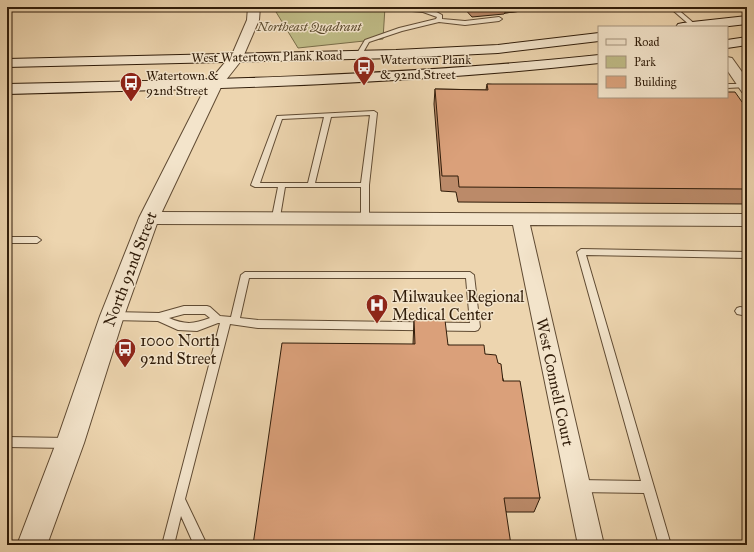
<svg xmlns="http://www.w3.org/2000/svg" width="754" height="552" viewBox="0 0 754 552" font-family="'IM FELL Great Primer',serif">
<rect width="100%" height="100%" fill="#edd5af"/>
<filter id="stains"><feTurbulence type="fractalNoise" baseFrequency=".005" numOctaves="4"/><feColorMatrix values="0 0 0 0 .2 0 0 0 0 .09 0 0 0 0 .02 0 0 0 .5 -.17"/></filter>
<radialGradient id="worn" r=".72"><stop offset=".6" stop-color="#630" stop-opacity="0"/><stop offset="1" stop-color="#630" stop-opacity=".3"/></radialGradient>
<polygon fill="#bfbb86" stroke="#786c48" points="273,7 385,7 383,39 298,48"/>
<g fill="none" stroke-linecap="round" stroke-linejoin="round">
<g stroke="#604b33" stroke-width="2">
<g id="service">
<path d="M387,7C406,7 425,5 442,15V19L465,21L499,17L502,19L499,21L465,25L439,22L402,31L369,42L361,56H357L356,55L365,40L399,28L436,19L437,17L423,12L390,9Z"/>
<polygon points="669,7 675,7 696,25 696,27 692,27"/>
<polygon points="727,84 745,84 747,85 747,87 727,88"/>
<path d="M374,111L377,113L369,185V218L368,220H362L361,218V187H285L280,217L276,220L273,219L272,217L278,187H255L251,185L277,116ZM370,115L361,183H315L331,117ZM324,117L308,183H260L282,119Z"/>
<polygon points="7,237 37,237 41,240 37,243 7,243"/>
<polygon points="581,249 747,252 747,258 586,255 671,545 659,545 644,493 578,492 574,490 572,486 574,482 578,480 641,481 577,252"/>
<path d="M245,272H470L474,275L480,327L478,330L475,331L258,328L230,324L185,499L207,545H194L181,516L174,545H162L220,323H218L197,331L178,330L158,321L112,320L109,319L107,316L109,313L112,312L159,313L184,306H207L210,307L220,316L231,317L241,275ZM249,278H466L470,323L258,320L240,318ZM184,314H205L210,318C194,324 185,325 169,318Z"/>
<polygon points="740,307 747,308 747,316 737,314 735,311 737,308"/>
<polygon points="7,437 68,438 72,439 74,443 72,447 68,448 7,447"/>
</g>
</g>
<g stroke="#604b33" stroke-width="2">
<g id="minor">
<polygon points="248,7 260,7 259,20 243,57 242,60 232,60 231,57 247,20"/>
<polygon points="727,57 732,58 747,79 747,93 742,92 727,70"/>
<polygon points="149,212 747,214 747,226 530,225 604,545 578,545 513,225 149,224 143,222 140,218 143,214"/>
</g>
</g>
<g stroke="#604b33" stroke-width="2">
<polygon id="tertiary" points="237,53 242,54 244,57 222,85 159,218 124,316 84,443 47,545 17,545 56,443 100,316 139,218 207,84 232,54"/>
</g>
<g stroke="#311d0a" stroke-width="2">
<g id="secondary">
<polygon points="747,16 747,24 720,27 676,27 678,24 683,23"/>
<polygon points="599,33 599,41 498,53 396,58 7,67 7,59 396,50 498,45"/>
<polygon points="747,37 747,45 727,48 727,40"/>
<path d="M599,55V63C402,85 205,89 7,94V84C205,80 402,76 599,55Z"/>
</g>
</g>
<use href="#service" fill="#f3e4cb" fill-rule="evenodd"/>
<use href="#minor" fill="#f3e4cb" fill-rule="evenodd"/>
<use href="#tertiary" fill="#f3e4cb" fill-rule="evenodd"/>
<use href="#secondary" fill="#f3e4cb" fill-rule="evenodd"/>
</g>
<g fill="#bb8a69" stroke="#311d0a">
<polygon points="463,7 556,7 505,13 504,14 472,17"/>
<polygon points="487,84 747,109 747,204 458,202 456,192 441,191 434,104 435,89 486,90"/>
<polygon points="414,320 448,345 485,354 498,363 540,498 534,512 506,512 413,344"/>
</g>
<polygon fill="#997055" stroke="#311d0a" points="505,7 556,7 505,13"/>
<g fill="#daa07a" stroke="#311d0a">
<polygon points="487,84 599,84 599,97 727,97 727,92 735,92 747,109 747,189 459,187 458,176 442,176 435,89 488,90"/>
<polygon points="414,320 445,320 448,345 484,345 485,354 496,355 498,363 501,364 503,381 520,381 540,498 504,498 511,545 253,545 282,343 415,344"/>
</g>
<defs>
<g id="bus-pin" transform="scale(1.15)"><path d="M0 17L-7.5 6A9.5 9.5 0 1 1 7.5 6Z" fill="#8f2418" stroke="#f3e4cb"/><path d="M-5-6H5V4H4V6H2V4H-2V6H-4V4H-5ZM-3.5-4V0h7V-4ZM-3.5 1.2v1.5H-2V1.2ZM2 1.2v1.5H3.5V1.2Z" fill="#fff"/></g>
<g id="hospital-pin" transform="scale(1.15)"><path d="M0 17L-7.5 6A9.5 9.5 0 1 1 7.5 6Z" fill="#8f2418" stroke="#f3e4cb"/><path d="M-5-5h3v3.5h4V-5h3V5h-3V1.5h-4V5h-3Z" fill="#fff"/></g>
</defs>
<g fill-rule="evenodd">
<use href="#bus-pin" x="364" y="67"/>
<use href="#bus-pin" x="131" y="83"/>
<use href="#hospital-pin" x="377" y="305"/>
<use href="#bus-pin" x="125" y="349"/>
</g>
<g text-anchor="middle" dominant-baseline="central" stroke-width="3" stroke-linejoin="round" paint-order="stroke">
<g font-size="13" font-style="italic" fill="#5c4c2f" stroke="#f3e4cb">
<text x="309" y="27">Northeast Quadrant</text>
</g>
<g font-size="13" fill="#311d0a" stroke="#f3e4cb">
<text transform="translate(267 57) rotate(-1)">West Watertown Plank Road</text>
</g>
<g font-size="13" fill="#311d0a" stroke="#f3e4cb" text-anchor="start">
<text x="380" y="60">Watertown Plank<tspan x="380" dy="15">&amp; 92nd Street</tspan></text>
<text x="146" y="76">Watertown &amp;<tspan x="146" dy="15">92nd Street</tspan></text>
</g>
<g font-size="16" fill="#311d0a" stroke="#f3e4cb">
<text transform="translate(130 269) rotate(-69)">North 92nd Street</text>
<text transform="translate(555 382) rotate(78)">West Connell Court</text>
</g>
<g font-size="16" fill="#311d0a" stroke="#f3e4cb" text-anchor="start">
<text x="392" y="296">Milwaukee Regional<tspan x="392" dy="18">Medical Center</tspan></text>
<text x="140" y="340">1000 North<tspan x="140" dy="18">92nd Street</tspan></text>
</g>
</g>
<rect width="754" height="552" fill="none" stroke="#edd5af" stroke-width="24"/>
<rect x="8" y="8" width="738" height="536" fill="none" stroke="#311d0a" stroke-width="2"/>
<rect x="12" y="12" width="730" height="528" fill="none" stroke="#311d0a"/>
<rect x="598" y="26" width="130" height="72" fill="#f3e4cb" stroke="#a5947e"/>
<rect x="606" y="39" width="20" height="6" fill="#f3e4cb" stroke="#a5947e"/>
<text x="634" y="46" font-size="12" fill="#311d0a">Road</text>
<rect x="606" y="56" width="20" height="12" fill="#bfbb86" stroke="#a5947e"/>
<text x="634" y="66" font-size="12" fill="#311d0a">Park</text>
<rect x="606" y="76" width="20" height="12" fill="#daa07a" stroke="#a5947e"/>
<text x="634" y="86" font-size="12" fill="#311d0a">Building</text>
<rect width="100%" height="100%" filter="url(#stains)"/>
<rect width="100%" height="100%" fill="url(#worn)"/>
</svg>
